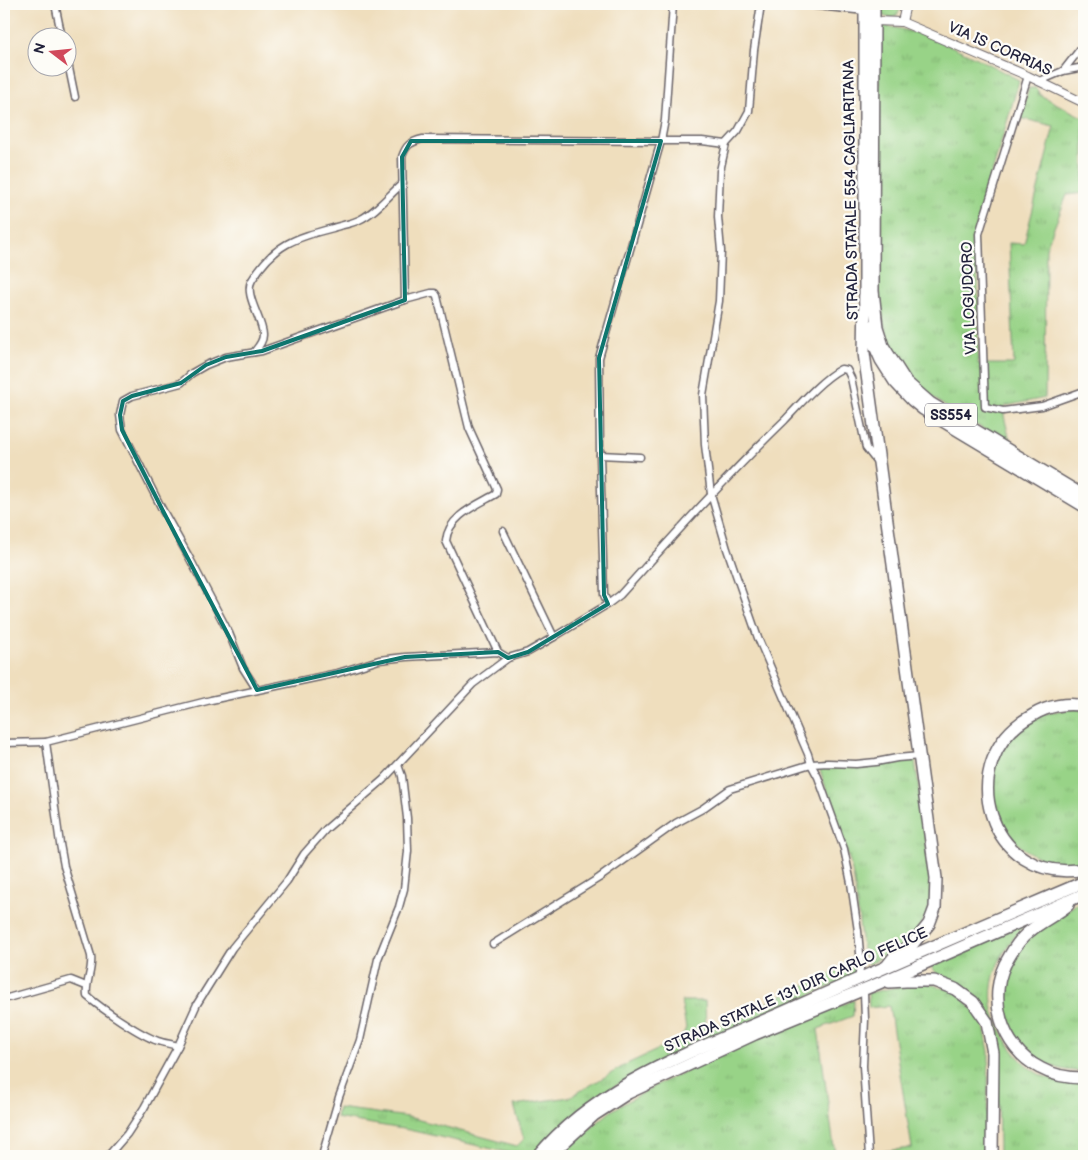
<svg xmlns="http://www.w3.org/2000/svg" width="1088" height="1160" viewBox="0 0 1088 1160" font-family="'Balsamiq Sans',sans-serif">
<defs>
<pattern id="grass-tufts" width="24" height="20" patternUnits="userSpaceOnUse" patternTransform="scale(1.25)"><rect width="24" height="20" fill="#98d387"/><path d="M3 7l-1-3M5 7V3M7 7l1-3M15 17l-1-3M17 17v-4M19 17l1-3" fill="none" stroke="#83b575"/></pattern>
</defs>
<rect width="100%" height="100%" fill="#fdfcf7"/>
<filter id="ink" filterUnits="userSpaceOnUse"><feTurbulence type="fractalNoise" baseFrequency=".02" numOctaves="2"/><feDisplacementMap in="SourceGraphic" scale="10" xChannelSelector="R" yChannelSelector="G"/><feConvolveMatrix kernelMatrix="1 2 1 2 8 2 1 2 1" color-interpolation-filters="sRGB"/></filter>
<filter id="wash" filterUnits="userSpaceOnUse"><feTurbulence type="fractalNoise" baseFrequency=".0096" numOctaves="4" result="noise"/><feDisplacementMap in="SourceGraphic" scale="20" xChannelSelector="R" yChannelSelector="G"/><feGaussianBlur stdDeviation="1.12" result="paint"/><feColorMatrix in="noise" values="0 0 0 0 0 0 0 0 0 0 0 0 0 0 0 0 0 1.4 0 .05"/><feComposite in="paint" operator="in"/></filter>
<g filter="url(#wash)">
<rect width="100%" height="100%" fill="#efdebd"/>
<g fill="url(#grass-tufts)" stroke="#5d7a61">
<path d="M880,4H902C899,16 893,22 880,14Z"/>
<path d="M884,26C931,32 976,58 1017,79L1019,81L974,234L978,282V364H1014L1009,243L1024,244L1054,126L1020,118L1029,88H1036L1040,95L1084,118V193L1067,195L1046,248L1045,398L1005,406L1004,416L1011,445C979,425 932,404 908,375C868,326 880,242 880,183C879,133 879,84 879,34Z"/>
<path d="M1077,709L1084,711V863C1070,867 1056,865 1043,859C984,836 975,762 1025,723C1038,713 1061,710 1077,709Z"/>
<polygon points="912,759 915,760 931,880 930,902 928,912 921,925 904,944 868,965 862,946 854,880 850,862 820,770 821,767 825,765 872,766"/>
<path d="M1084,899V1071C1025,1075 979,1007 1014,956C1031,931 1059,916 1084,899Z"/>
<path d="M1031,920C1003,945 983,980 995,1018C998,1025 1002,1032 1006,1039C1013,1053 1027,1069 1043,1076C1055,1081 1071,1080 1084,1081V1156H999L998,1044L993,1023L989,1011L968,988L956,981L938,975L931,966Z"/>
<polygon points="857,962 857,974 636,1074 596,1097 532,1156 508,1156 510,1153 409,1130 336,1118 338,1108 408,1117 517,1146 525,1138 523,1136 514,1105 570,1097 629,1063 681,1039 686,1028 681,1001 705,1001 706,1029 717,1027 791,991"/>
<polygon points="926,983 957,992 983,1020 989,1052 986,1156 875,1156 875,1152 912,1148 889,1006 869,1008 868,993 897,987"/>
<polygon points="854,1000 853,1016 818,1029 835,1155 863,1154 864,1156 558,1156 611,1111 656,1085 752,1041"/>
</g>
</g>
<g filter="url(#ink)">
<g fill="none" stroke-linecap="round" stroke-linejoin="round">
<g stroke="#6a6468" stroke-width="9">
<g id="minor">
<polyline points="55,4 62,38"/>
<polyline points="761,4 754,50 749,111 738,131 726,144 720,171 718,217 721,251 719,301 703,395 705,445 711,494 727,549 758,638 808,754 811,764 828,763 856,764 876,762 897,758 920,756"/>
<polyline points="799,4 865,11"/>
<polyline points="68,63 75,97"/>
<polyline points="1063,71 1084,44"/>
<polyline points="1028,76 979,234 985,407 1003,411 1042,406 1084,391"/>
<polyline points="1040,81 1063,71 1084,67"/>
<path d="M254,352C258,347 263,342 263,335C263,320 243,294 252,280C274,244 295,238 333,228C341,225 351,224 359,220C376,212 389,195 403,183"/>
<polyline points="600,455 640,457"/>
<polyline points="503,531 554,637"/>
<polyline points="608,604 604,595 600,455 599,358 661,141 665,120 673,4"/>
<path d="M498,652L446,541C448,516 477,505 496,494L497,489L469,428L437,296L435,293H431L405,300L402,157C406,145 410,142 423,139L661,141H702L726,144"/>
<polyline points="257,690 243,668 229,633 189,557 162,509 122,430 120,415 123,401 132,396 181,383 192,373 206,365 226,357 262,351 405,300"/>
<polyline points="4,743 46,742"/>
<polyline points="493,944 599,878 676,823 702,809 730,789 811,764 818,777 844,849 851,883 858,931 861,964 859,973"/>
<polyline points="864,993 865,1019 863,1066 869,1156"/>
<polyline points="4,999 71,980 86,986"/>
<path d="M178,1046C171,1044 164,1043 158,1041C140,1035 102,1009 87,996C85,982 93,970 91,956L64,866L60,844L46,742L211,700L338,673L379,660L405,657L498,652L508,658"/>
<path d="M108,1156L127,1134L144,1108L178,1046L197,1004L232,948L287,881L304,854L326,829L383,780L473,684L508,658L528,652L554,637L608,604L620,595C674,535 727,476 785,420C800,404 823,378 841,369L847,370L851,378L866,448L877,462"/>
<polyline points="322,1156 339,1097 360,1040 378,959 399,907 404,889 408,851 407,818 402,776 398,765"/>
</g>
</g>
<g stroke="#6a6468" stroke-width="10">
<g id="tertiary">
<polyline points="874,21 902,22 1028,76 1084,103"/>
<polyline points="902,22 906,4"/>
</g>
</g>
<g stroke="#6a6468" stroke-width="14">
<g id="trunk">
<polyline points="865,4 865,302"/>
<polyline points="874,4 873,291 877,327 883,346 906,382 930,403 1084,496"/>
<polyline points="865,296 864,353 936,878 935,908 929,924 911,946 898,952 887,966"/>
<polyline points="868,325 869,333 881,360 895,382 912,400 923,409 961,432 1084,506"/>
<path d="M1084,706C1067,702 1048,706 1033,715C950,759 989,887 1084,869"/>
<path d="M1068,905C1056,915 1042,921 1030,931C1022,937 1014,948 1009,957C985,995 1001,1048 1040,1068C1054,1076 1069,1078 1084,1078"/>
<polyline points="889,982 906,981 934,981 955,989 973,1002 987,1022 993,1053 992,1156"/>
<path d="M538,1156C600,1081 700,1049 786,1011C885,967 985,924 1084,882"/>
<polyline points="549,1156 594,1115 628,1093 755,1034 877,984 1084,894"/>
</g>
</g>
<use href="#minor" stroke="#fff" stroke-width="6"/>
<use href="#tertiary" stroke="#fff" stroke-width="8"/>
<use href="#trunk" stroke="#fff" stroke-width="11"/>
</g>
</g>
<path fill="none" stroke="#0f766e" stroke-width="4" stroke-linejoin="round" d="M411,141H661L599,358L604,595L608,604L528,652L508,658L498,652L405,657L257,690L162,509L122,430L120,415L123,401L132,396L181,383L206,365L226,357L262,351L405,300L402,157Z"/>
<g text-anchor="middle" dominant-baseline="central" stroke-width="4.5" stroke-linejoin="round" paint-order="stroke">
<rect fill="#fdfcf7" stroke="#646373" stroke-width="1" x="925" y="403.5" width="52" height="23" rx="4"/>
<g font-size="14" font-weight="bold" fill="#22223b">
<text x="951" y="415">SS554</text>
</g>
<g font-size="15" fill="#22223b" stroke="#fdfcf7">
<text transform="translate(1000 49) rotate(24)">VIA IS CORRIAS</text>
<text transform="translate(851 190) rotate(-91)">STRADA STATALE 554 CAGLIARITANA</text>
<text transform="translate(969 298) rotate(-92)">VIA LOGUDORO</text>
<text transform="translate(796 990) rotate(-24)">STRADA STATALE 131 DIR CARLO FELICE</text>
</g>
</g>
<rect width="1088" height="1160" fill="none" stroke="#fdfcf7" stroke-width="20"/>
<g transform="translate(52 52) rotate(286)"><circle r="24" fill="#fdfcf7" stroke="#a5a5ac"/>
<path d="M0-4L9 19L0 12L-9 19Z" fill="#d1495b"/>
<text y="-8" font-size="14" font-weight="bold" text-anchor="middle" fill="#22223b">N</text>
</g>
</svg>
